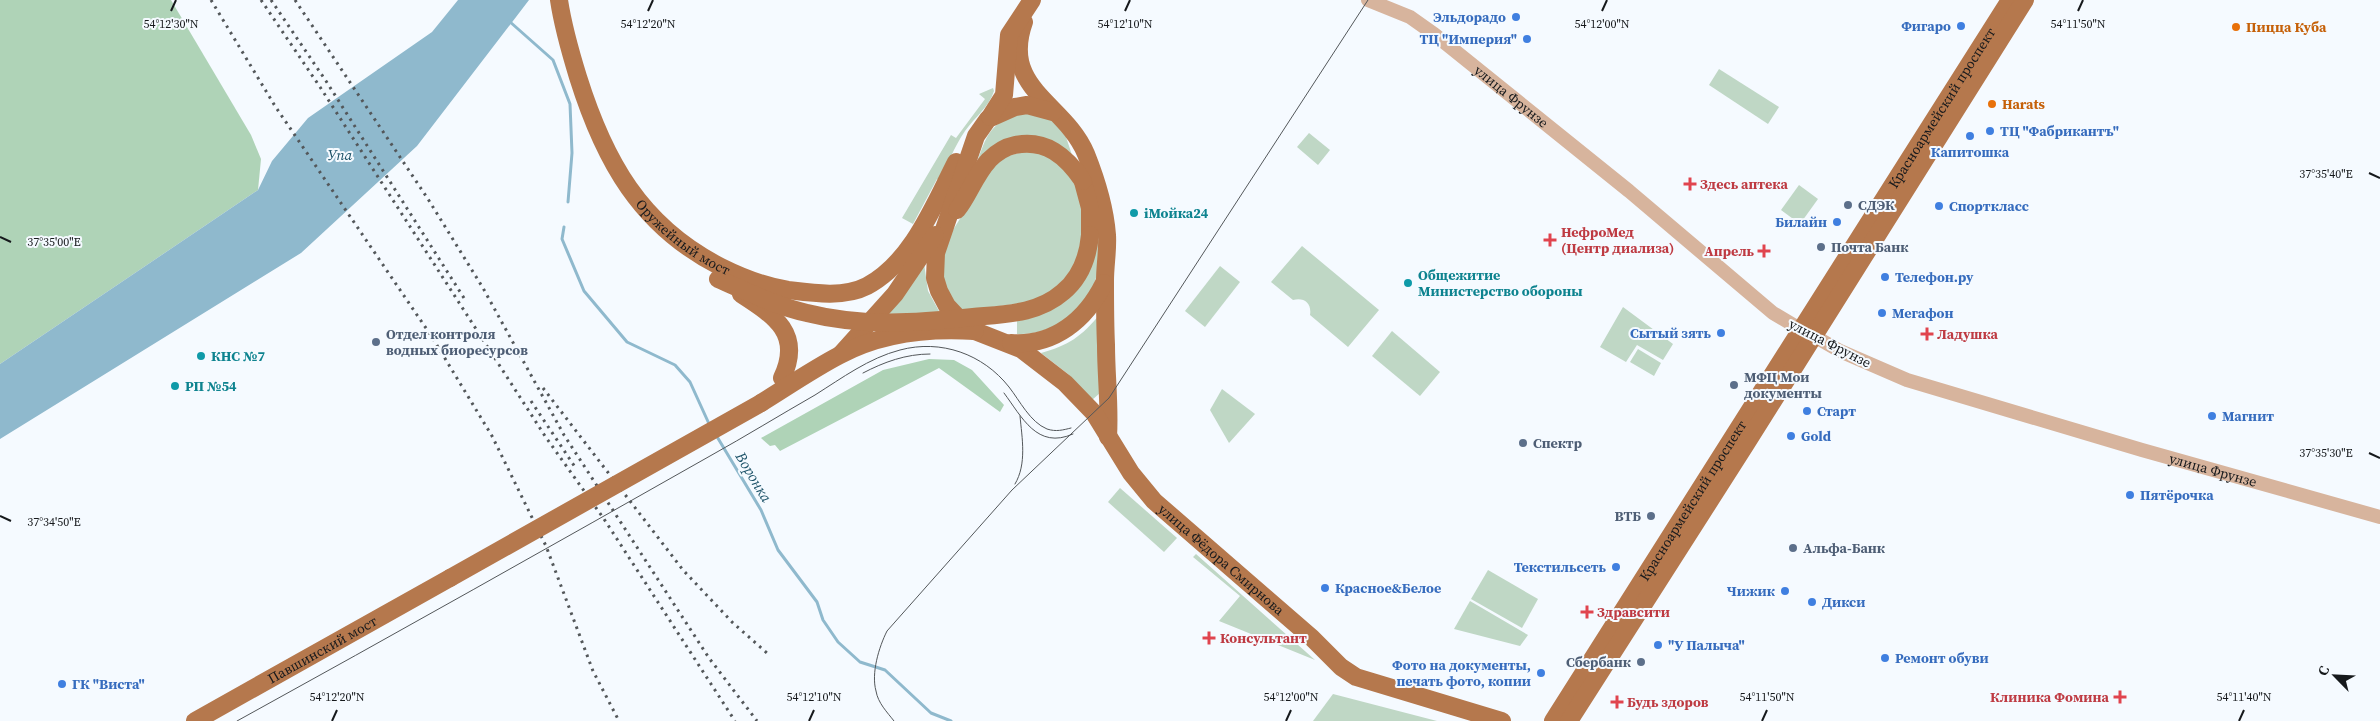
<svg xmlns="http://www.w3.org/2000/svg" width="2380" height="721" viewBox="0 0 2380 721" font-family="'Source Serif 4',serif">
<rect width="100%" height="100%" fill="#f5faff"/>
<g fill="#bfd7c5">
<polygon points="1719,69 1779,107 1768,124 1709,85"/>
<path d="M993,88L994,91C989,107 975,117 965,131C954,147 948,164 940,180L937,179L913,224L902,218L951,135L956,138L985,99L979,94Z"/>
<path d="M1022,111L1050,118L1065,134L1074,161L1044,141L974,171C986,138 987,124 1022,111Z"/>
<polygon points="1309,133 1330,150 1318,165 1297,147"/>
<polygon points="1037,148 1069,171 1083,204 1083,240 1073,269 1053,291 1033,302 960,311 943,286 943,249 948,238 997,159"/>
<polygon points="1799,185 1818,199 1800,224 1781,210"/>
<path d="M1097,240H1101C1100,252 1100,267 1096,278C1087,311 1051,336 1017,334V321L1039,315Z"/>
<path d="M1302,246L1379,310L1348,347L1310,315C1312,303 1304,297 1293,300L1271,282Z"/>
<polygon points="924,263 928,291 940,313 887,314"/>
<polygon points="1220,266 1240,282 1205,327 1185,311"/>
<polygon points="1623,307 1673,344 1663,360 1637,345 1626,362 1600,347"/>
<path d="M1100,314V393L1092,400L1068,374L1041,353C1069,345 1081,337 1100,314Z"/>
<polygon points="1392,331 1440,372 1420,396 1372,356"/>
<polygon points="1638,349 1661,363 1654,376 1630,362"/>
<polygon points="1222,389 1255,414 1229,443 1210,410"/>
<polygon points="1120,488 1177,538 1164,552 1108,502"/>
<polygon points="1196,554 1315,660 1219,621 1240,596 1193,557"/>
<polygon points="1488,570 1538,599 1522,628 1471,599"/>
<polygon points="1470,601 1528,635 1520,646 1454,629"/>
<polygon points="1333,694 1437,721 1313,721"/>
</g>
<g fill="#afd3b7">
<polygon points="0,0 171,0 251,135 261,159 258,190 0,364"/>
<polygon points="929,359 954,360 972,370 1004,405 1000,412 939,368 780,451 775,445 770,446 761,438 883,370"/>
</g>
<polygon fill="#8fb9cd" points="458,0 529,0 417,146 301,253 0,439 0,364 258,190 272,161 308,118 432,32"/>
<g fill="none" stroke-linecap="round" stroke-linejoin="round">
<g stroke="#8fb9cd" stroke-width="3">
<polyline points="509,21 553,60 570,104 572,153 568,202"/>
<polyline points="564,227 562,239 584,291 627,342 675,365 690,382 710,426"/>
<polyline points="716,435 761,510 778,550 817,602 823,620 838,642 860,662 885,670 931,713 951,721"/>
</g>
<g stroke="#d7b49d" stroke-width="14">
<path id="s1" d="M1368,0L1410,17L1434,34L1629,191L1773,313L1800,329"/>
<path id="s2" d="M1814,336L1840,351L1907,380L2142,450L2380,517"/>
</g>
<g stroke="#b5784d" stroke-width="18">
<path id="s3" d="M559,0C563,27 570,51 578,77C604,160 640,226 721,267C743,278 764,286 788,290C812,293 844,298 867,286C912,262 934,205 956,162"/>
<path d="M1024,22C1000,89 1065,103 1086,154C1096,179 1105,208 1107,235C1108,250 1105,265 1105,281C1105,302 1105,324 1106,345C1106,376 1110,406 1108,437"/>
<path id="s4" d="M1053,112L1027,105L1015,107L988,119L976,136L936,253L935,278L939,291L947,306L963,323L975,331L1021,349L1065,383L1094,413L1131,473L1154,501L1312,638L1341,667L1356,677L1502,721"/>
<polyline points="990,117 1004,95 1009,35 1032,0"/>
<polyline points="1083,182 1090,208 1090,235"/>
<path d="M957,210C969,195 975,175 989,160C996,153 1005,147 1015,145C1046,139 1066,156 1083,181"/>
<path d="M741,294C775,316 803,334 782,378"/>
<path d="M1011,343C1054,346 1086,320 1104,283"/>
<polyline points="841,354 895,294 935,235"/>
<path d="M761,403C787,387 813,369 840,355C881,333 929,328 975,331"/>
<path id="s5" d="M195,721L450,578"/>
<path id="s6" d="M1553,721L2010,0"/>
<polyline points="1569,721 1746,444 2025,0"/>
</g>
<g stroke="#53575a" stroke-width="1">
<path d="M863,373C884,362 906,354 930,354"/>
<path d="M1004,393C1022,417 1037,450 1073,434"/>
<path d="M1015,484C1027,464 1022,438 1020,416"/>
<path d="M237,721C395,634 553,545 710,456C746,436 780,415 815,395C842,378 869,358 900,350C941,339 983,354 1009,387C1020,401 1030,422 1047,429C1056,432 1063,430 1071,428"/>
<path d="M894,721C887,712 878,703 876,691C871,673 879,647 887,631L1012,490L1109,398L1368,0"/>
</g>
<g stroke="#53575a" stroke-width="3" stroke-dasharray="2.5 5" stroke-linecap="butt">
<polyline points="211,0 275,106 432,337 492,436 546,546 593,671 619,721"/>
<polyline points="261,0 320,87 545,436 604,519 735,721"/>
<polyline points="271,0 326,81 464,298"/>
<polyline points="295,0 428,199 483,288 564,435 709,658 757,721"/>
<polyline points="543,388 683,570 733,623 767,653"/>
<polyline points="531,401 575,467"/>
</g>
<g stroke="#b5784d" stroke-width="18">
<path d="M718,279C748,292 776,306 807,313C862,327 917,323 973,317C1005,314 1038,314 1063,292C1080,278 1088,257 1090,235"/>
<polyline points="450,578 761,403"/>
</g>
</g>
<path fill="none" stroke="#16191c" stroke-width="2" d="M171,11L176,0M648,11L653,0M1125,11L1130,0M1602,11L1607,0M2078,11L2083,0M2369,173L2380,178M0,237L11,242M2369,453L2380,458M0,516L11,521M332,721L337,710M809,721L814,710M1286,721L1291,710M1762,721L1767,710M2239,721L2244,710"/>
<g fill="#3f7fe0" stroke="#f5faff" stroke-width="2">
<circle cx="1516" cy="17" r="5"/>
<circle cx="1961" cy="26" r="5"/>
<circle cx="1527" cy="39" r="5"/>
<circle cx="1990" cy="131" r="5"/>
<circle cx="1970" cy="136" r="5"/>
<circle cx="1939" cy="206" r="5"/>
<circle cx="1837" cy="222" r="5"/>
<circle cx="1885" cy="277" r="5"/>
<circle cx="1882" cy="313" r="5"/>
<circle cx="1721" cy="333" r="5"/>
<circle cx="1807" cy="411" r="5"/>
<circle cx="2212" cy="416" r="5"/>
<circle cx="1791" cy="436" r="5"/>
<circle cx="2130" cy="495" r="5"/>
<circle cx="1616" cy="567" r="5"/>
<circle cx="1325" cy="588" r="5"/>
<circle cx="1785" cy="591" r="5"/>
<circle cx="1812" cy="602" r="5"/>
<circle cx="1658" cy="645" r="5"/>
<circle cx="1885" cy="658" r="5"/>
<circle cx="1541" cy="673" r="5"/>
<circle cx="62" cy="684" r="5"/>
</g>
<g fill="#e8710a" stroke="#f5faff" stroke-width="2">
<circle cx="2236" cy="27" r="5"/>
<circle cx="1992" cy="104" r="5"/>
</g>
<g fill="#e0444e" stroke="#f5faff" stroke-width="2">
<path d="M1687.5 176.5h5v5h5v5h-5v5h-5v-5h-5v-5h5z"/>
<path d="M1547.5 232.5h5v5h5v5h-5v5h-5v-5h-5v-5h5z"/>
<path d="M1761.5 243.5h5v5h5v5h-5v5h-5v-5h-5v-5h5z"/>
<path d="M1924.5 326.5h5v5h5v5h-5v5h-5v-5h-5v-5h5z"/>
<path d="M1584.5 604.5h5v5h5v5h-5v5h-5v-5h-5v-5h5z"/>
<path d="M1206.5 630.5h5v5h5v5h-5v5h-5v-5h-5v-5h5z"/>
<path d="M2117.5 689.5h5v5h5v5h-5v5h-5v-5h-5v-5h5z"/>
<path d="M1614.5 694.5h5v5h5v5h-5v5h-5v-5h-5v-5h5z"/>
</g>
<g fill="#5c6f8a" stroke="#f5faff" stroke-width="2">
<circle cx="1848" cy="205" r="5"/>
<circle cx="1821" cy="247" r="5"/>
<circle cx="376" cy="342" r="5"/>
<circle cx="1734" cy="385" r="5"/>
<circle cx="1523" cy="443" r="5"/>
<circle cx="1651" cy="516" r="5"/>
<circle cx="1793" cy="548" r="5"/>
<circle cx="1641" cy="662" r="5"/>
</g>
<g fill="#0f9aa8" stroke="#f5faff" stroke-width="2">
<circle cx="1134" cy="213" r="5"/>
<circle cx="1408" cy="283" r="5"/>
<circle cx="201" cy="356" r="5"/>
<circle cx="175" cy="386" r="5"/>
</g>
<g text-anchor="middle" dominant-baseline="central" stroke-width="4" stroke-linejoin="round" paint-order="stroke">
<g font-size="14" font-weight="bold" fill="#366cbe" stroke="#f5faff" text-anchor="start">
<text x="1506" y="17" text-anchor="end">Эльдорадо</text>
<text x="1951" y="26" text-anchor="end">Фигаро</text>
<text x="1517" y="39" text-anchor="end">ТЦ "Империя"</text>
<text x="2000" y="131">ТЦ "Фабрикантъ"</text>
<text x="1970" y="152" text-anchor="middle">Капитошка</text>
<text x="1949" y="206">Спорткласс</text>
<text x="1827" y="222" text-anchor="end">Билайн</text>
<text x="1895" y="277">Телефон.ру</text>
<text x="1892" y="313">Мегафон</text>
<text x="1711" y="333" text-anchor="end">Сытый зять</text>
<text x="1817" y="411">Старт</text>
<text x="2222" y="416">Магнит</text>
<text x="1801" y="436">Gold</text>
<text x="2140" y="495">Пятёрочка</text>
<text x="1606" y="567" text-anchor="end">Текстильсеть</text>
<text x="1335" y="588">Красное&amp;Белое</text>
<text x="1775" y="591" text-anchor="end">Чижик</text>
<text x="1822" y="602">Дикси</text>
<text x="1668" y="645">"У Палыча"</text>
<text x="1895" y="658">Ремонт обуви</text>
<text x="1531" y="665" text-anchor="end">Фото на документы,<tspan x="1531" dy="16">печать фото, копии</tspan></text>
<text x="72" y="684">ГК "Виста"</text>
</g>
<g font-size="14" font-weight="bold" fill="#c56008" stroke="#f5faff" text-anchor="start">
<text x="2246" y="27">Пицца Куба</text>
<text x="2002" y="104">Harats</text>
</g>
<g font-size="14" fill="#16191c" stroke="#f5faff">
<text stroke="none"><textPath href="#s1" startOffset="174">улица Фрунзе</textPath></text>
<text stroke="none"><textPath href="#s6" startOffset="726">Красноармейский проспект</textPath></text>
<text stroke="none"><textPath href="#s3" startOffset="276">Оружейный мост</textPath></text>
<text transform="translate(1830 343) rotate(27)">улица Фрунзе</text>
<text stroke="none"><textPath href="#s2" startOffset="422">улица Фрунзе</textPath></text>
<text stroke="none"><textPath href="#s6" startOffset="261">Красноармейский проспект</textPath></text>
<text stroke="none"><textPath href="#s4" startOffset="649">улица Фёдора Смирнова</textPath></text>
<text stroke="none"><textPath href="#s5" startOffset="146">Павшинский мост</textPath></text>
</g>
<g font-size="14" font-weight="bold" fill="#be3a42" stroke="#f5faff" text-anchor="start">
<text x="1700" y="184">Здесь аптека</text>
<text x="1561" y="232">НефроМед<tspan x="1561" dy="16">(Центр диализа)</tspan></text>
<text x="1754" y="251" text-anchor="end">Апрель</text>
<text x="1937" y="334">Ладушка</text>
<text x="1597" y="612">Здравсити</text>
<text x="1220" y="638">Консультант</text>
<text x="2109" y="697" text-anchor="end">Клиника Фомина</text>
<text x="1627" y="702">Будь здоров</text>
</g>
<g font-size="14" font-weight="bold" fill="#4e5e75" stroke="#f5faff" text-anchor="start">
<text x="1858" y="205">СДЭК</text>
<text x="1831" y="247">Почта Банк</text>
<text x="386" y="334">Отдел контроля<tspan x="386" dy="16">водных биоресурсов</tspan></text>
<text x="1744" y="377">МФЦ Мои<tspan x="1744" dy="16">документы</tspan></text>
<text x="1533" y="443">Спектр</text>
<text x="1641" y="516" text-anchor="end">ВТБ</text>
<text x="1803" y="548">Альфа-Банк</text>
<text x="1631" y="662" text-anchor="end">Сбербанк</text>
</g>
<g font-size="14" font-weight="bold" fill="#0d838f" stroke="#f5faff" text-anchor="start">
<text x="1144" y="213">iМойка24</text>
<text x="1418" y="275">Общежитие<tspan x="1418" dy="16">Министерство обороны</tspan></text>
<text x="211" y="356">КНС №7</text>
<text x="185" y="386">РП №54</text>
</g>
<g font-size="15" font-style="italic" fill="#1c5268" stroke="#f5faff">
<text x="340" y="154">Упа</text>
<text transform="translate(754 477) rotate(59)">Воронка</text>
</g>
</g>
<g font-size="12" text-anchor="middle" fill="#16191c" stroke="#f5faff" stroke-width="4" stroke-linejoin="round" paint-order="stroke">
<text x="171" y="28">54°12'30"N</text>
<text x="648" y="28">54°12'20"N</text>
<text x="1125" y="28">54°12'10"N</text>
<text x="1602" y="28">54°12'00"N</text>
<text x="2078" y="28">54°11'50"N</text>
<text x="2326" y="178">37°35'40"E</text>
<text x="54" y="246">37°35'00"E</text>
<text x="2326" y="457">37°35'30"E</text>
<text x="54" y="526">37°34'50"E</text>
<text x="337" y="701">54°12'20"N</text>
<text x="814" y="701">54°12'10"N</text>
<text x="1291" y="701">54°12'00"N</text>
<text x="1767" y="701">54°11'50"N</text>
<text x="2244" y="701">54°11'40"N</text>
</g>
<g transform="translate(2335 676) rotate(294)" stroke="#f5faff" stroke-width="4" paint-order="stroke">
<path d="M0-4L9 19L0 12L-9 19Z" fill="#16191c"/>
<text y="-8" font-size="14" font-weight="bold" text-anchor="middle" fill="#16191c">С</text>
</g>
</svg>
